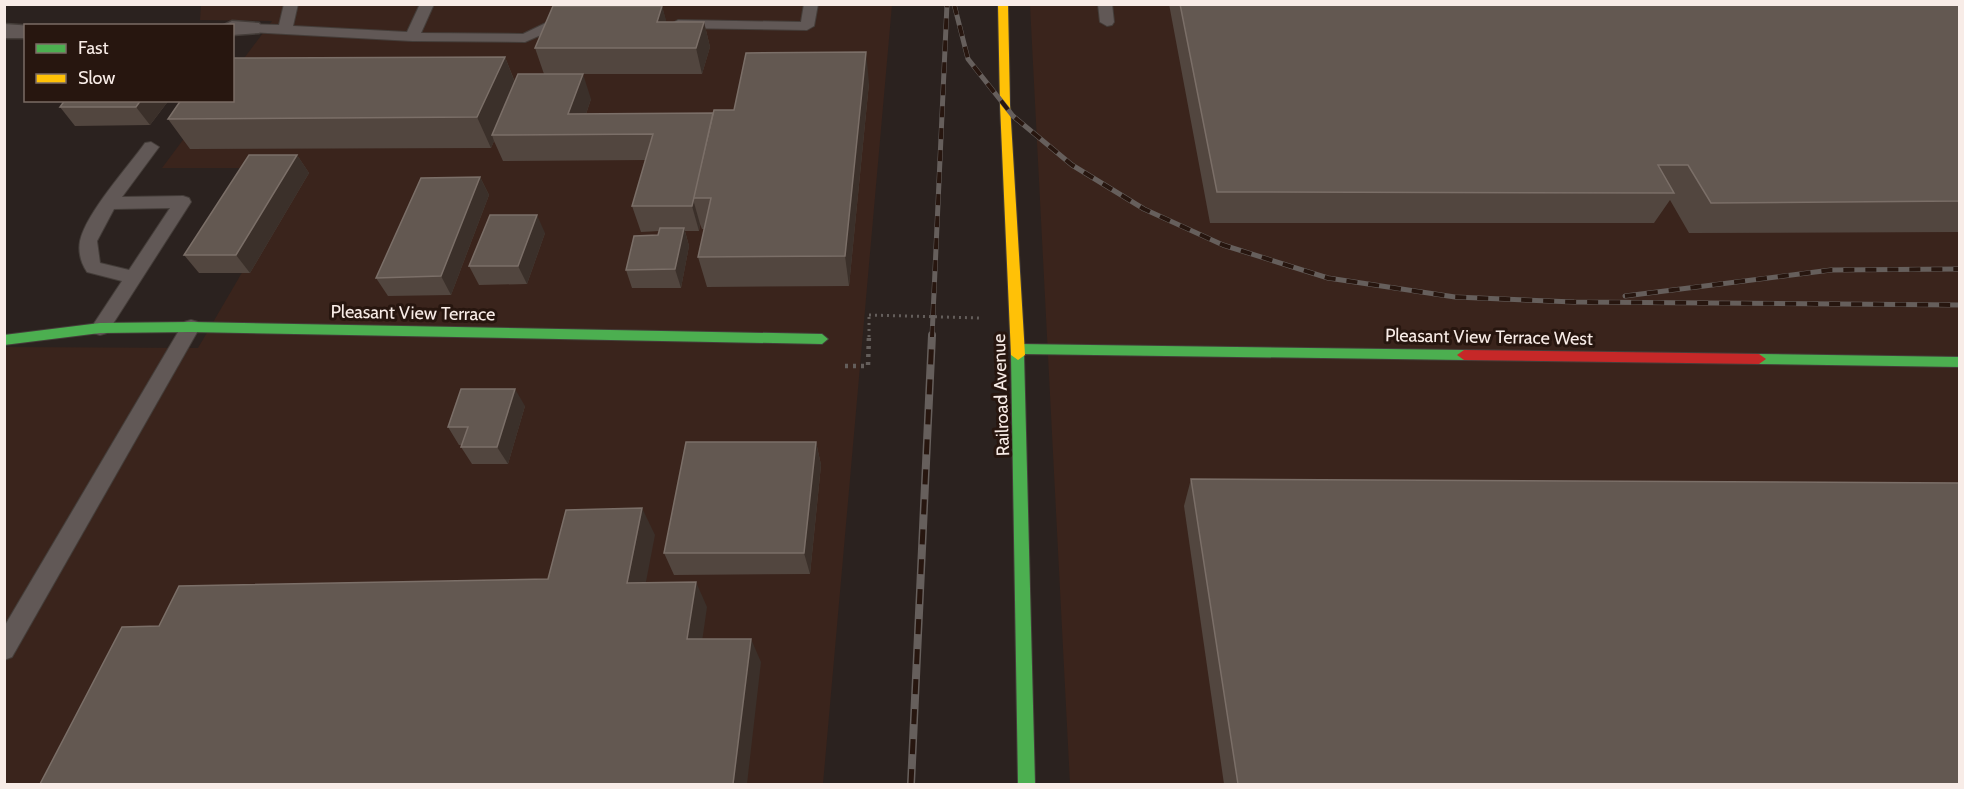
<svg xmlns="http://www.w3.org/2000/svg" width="1964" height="789" viewBox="0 0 1964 789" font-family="Cabin,sans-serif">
<rect width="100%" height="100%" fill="#2b221f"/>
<g fill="#3a241c">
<polygon points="201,5 892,5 823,784 5,784 5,347 198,348 303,168 162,168 212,101 232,100 233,73 272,21 200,20"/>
<polygon points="1030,5 1959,5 1959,784 1070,784"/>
</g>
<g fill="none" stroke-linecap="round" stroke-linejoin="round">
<g stroke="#443d39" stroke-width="2">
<g id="lane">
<polygon points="284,4 298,4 293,26 407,32 420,4 434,4 421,33 523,34 552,20 572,20 574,23 572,26 559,27 525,42 412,41 250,32 243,28 250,24 279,25"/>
<polygon points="804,4 818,4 814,26 807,30 678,28 671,24 678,20 801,22"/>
<polygon points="1098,4 1112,4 1114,22 1112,25 1107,26 1100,22"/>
<path d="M151,142L159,147L122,197L183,196L189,198L191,202L107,333L100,335L93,333L91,328L122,281L87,272C81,263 78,252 80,241C86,213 128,167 145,143ZM170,208L129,270L100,263L97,241L114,209Z"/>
<polygon points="191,320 198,322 200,327 12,657 4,660 4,627 184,322"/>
</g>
</g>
<g stroke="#443d39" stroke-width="3">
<g id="street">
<polygon points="232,21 259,23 262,28 259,33 232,35 232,26 222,26"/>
<polygon points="4,24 33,26 26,26 26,38 4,38"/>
</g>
</g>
<g stroke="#443d39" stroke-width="2">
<g id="fast">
<polygon points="191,322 822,334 828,339 822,344 191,332 100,333 4,345 4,335 100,323"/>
<polygon points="1018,344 1464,350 1471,355 1464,360 1024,354 1035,784 1018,784 1011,355 1013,345"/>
<polygon points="1759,354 1960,357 1960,367 1759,364 1752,359"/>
</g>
</g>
<g stroke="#443d39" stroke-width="2">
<polygon id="slow" points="998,4 1008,4 1010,105 1025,355 1018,360 1011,355 1000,105"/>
</g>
<g stroke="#443d39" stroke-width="2">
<polygon id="jam" points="1464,350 1759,354 1766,359 1759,364 1464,360 1457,355"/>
</g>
<polyline stroke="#645e5b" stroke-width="3" stroke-dasharray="2 4" stroke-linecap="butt" points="869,337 869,315"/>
<polyline stroke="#645e5b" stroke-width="4.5" stroke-dasharray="3 5" stroke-linecap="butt" points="845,366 868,366 869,335"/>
<use href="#lane" fill="#615856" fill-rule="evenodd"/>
<use href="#street" fill="#615856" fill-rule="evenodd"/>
<use href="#fast" fill="#4caf50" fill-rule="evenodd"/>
<use href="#slow" fill="#ffc107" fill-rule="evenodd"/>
<use href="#jam" fill="#c62828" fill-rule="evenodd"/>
<g stroke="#665f5c" stroke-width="5">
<g id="rail-far1">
<polyline points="954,4 968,59 1013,116 1072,165 1144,209 1223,245 1328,278 1455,297 1574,302 1960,305"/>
<polyline points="1625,296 1831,270 1960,269"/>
<polyline points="932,337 947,4"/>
</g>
</g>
<g stroke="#665f5c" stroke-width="8">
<polyline id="rail" points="911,784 932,335"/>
</g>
<use href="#rail-far1" stroke="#27160f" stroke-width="4" stroke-dasharray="11" stroke-linecap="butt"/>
<use href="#rail" stroke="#27160f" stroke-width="5" stroke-dasharray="15" stroke-linecap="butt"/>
<polyline stroke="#645e5b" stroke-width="3" stroke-dasharray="2 4" stroke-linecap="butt" points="869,315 980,318"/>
</g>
<g fill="#52463f">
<polygon points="1169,4 1959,4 1959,232 1689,233 1670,200 1654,223 1210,223"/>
<polygon points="662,6 666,22 704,22 710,47 702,74 544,74 535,48"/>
<polygon points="505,57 515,82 591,99 586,114 713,115 869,83 849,286 707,287 698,257 704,229 702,229 700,224 699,231 685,231 689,246 681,288 632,288 626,270 658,235 659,231 641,232 632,206 646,160 503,161 494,141 491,148 190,149 168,119"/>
<polygon points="169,100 150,125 75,126 60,107"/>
<polygon points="297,155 309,173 250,273 199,273 184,255"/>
<polygon points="480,177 489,195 451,295 388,296 376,278"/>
<polygon points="545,233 527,284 479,285 469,266"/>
<polygon points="525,406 508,464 472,464 461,447 462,445 459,445 448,427"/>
<polygon points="816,442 821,465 810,574 674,575 664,553"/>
<polygon points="1191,479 1959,784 1224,784 1184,506"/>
</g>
<g fill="#3b302a">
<polygon points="662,6 669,31 657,22"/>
<polygon points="704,22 710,47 702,74 696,48"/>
<polygon points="866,52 869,83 849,286 845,256"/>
<polygon points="505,57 517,88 492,135 494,141 491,148 477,117"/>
<polygon points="583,74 591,99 579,135 568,114"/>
<polygon points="141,100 169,100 150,125 136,107"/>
<polygon points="297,155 309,173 250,273 236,255"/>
<polygon points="480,177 489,195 451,295 441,276"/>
<polygon points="693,199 700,224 699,231 692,206"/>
<polygon points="537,215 545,233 527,284 518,266"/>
<polygon points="684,228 689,246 681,288 675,269"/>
<polygon points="515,389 525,406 508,464 497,447"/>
<polygon points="816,442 821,465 810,574 804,553"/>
<polygon points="642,508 655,535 641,608 627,583"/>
<polygon points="696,582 707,607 699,663 687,639"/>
<polygon points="751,639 761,662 747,784 733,784"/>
</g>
<g fill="#635851" stroke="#7b6f68" stroke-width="1.5">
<polygon points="1180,4 1959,4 1959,201 1711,203 1688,165 1658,165 1674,193 1217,192"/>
<polygon points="553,6 662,6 657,22 704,22 696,48 535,48"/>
<polygon points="866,52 845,256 698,257 711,198 693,198 714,110 734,110 746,53"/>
<polygon points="505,57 477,117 168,119 181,100 232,100 232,58"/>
<polygon points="518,74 583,74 568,114 713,113 692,206 632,206 653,134 492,135"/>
<polygon points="65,100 141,100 136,107 60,107"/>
<polygon points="249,155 297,155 236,255 184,255"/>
<polygon points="480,177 441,276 376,278 421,178"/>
<polygon points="490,215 537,215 518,266 469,266"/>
<polygon points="660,228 684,228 675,269 626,270 634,236 658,235"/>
<polygon points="461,389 515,389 497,447 461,447 468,427 448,427"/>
<polygon points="686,442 816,442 804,553 664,553"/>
<polygon points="1191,479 1959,483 1959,784 1238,784"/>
<polygon points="642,508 627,583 696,582 687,639 751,639 733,784 40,784 122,627 159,626 179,586 548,579 566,510"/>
</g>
<g text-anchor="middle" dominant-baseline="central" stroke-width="6" stroke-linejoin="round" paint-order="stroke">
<g font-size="18" fill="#f8ece7" stroke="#27160f">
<text transform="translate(413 313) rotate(1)">Pleasant View Terrace</text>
<text transform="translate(1489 337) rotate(1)">Pleasant View Terrace West</text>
<text transform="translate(1001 395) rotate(-92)">Railroad Avenue</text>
</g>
</g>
<rect width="1964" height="789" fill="none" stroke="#f8ece7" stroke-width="12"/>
<rect x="24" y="24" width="210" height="78" fill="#27160f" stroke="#7b6c65" stroke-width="1.5"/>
<rect x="36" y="44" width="30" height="9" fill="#4caf50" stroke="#7b6c65" stroke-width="1.5"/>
<text x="78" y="54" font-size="18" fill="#f8ece7">Fast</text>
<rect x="36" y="74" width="30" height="9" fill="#ffc107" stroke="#7b6c65" stroke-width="1.5"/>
<text x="78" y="84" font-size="18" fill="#f8ece7">Slow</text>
</svg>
